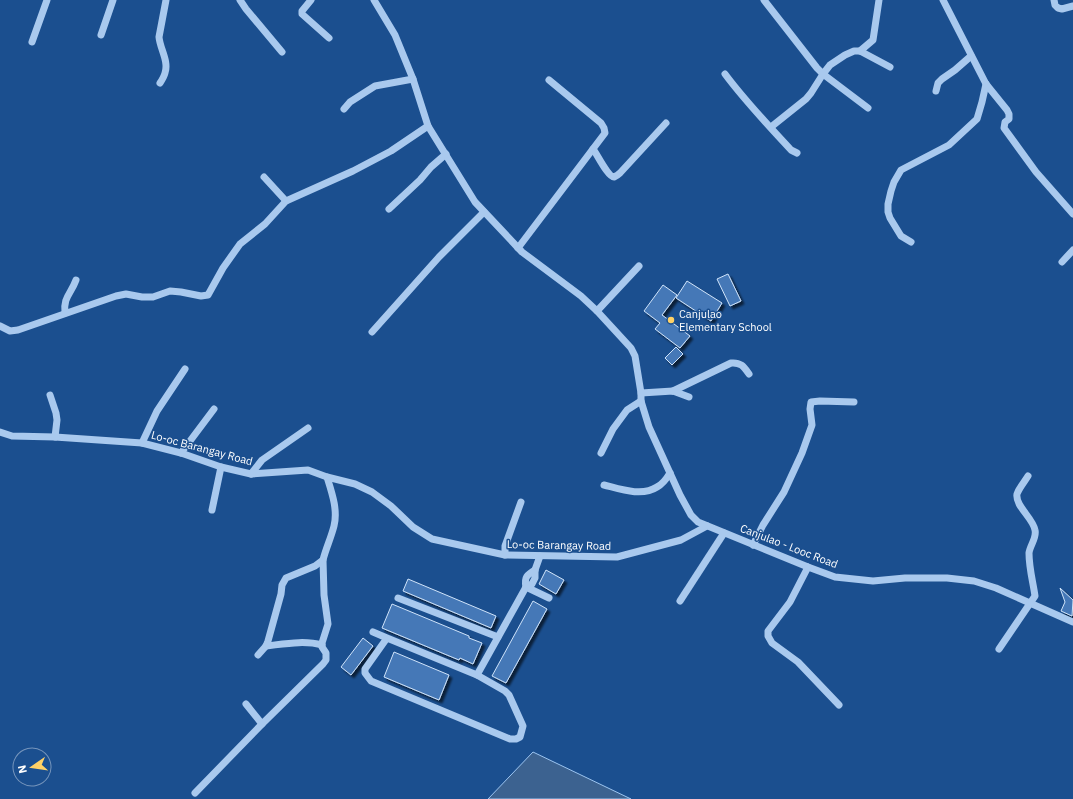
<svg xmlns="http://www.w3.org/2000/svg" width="1073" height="799" viewBox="0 0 1073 799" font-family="'IBM Plex Sans',sans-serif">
<defs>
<filter id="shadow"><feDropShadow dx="3" dy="3" stdDeviation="1" flood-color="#0009"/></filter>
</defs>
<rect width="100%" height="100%" fill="#1b4f8f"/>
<polygon fill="#3c6290" stroke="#9cc4f0" points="533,752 631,799 488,799"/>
<g fill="#4478b7" stroke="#cfe3fa" filter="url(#shadow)">
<polygon points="728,274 741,301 730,306 717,279"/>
<polygon points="687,281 722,303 711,321 676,298"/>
<polygon points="663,285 677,295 662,315 690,336 680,348 655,329 660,323 644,311"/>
<polygon points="676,347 683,354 672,365 665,358"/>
<polygon points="546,570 564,580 556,594 539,584"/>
<polygon points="408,579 496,616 491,628 403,591"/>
<polygon points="1060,588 1073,600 1072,616 1061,611 1065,602"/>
<polygon points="533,601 547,609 506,683 492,676"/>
<polygon points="392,604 469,636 469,638 482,643 473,664 460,658 459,660 382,628"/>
<polygon points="363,638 373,646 351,675 341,667"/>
<polygon points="394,652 449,675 439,700 384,677"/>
</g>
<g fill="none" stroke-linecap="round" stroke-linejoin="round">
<g stroke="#a9c9ee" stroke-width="7">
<polyline points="240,0 246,9 282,52"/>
<polyline points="311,0 302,11 302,14 329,38"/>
<polyline points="374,0 395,35 413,79 428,126 475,202 522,252 581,296 597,311 631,348 635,356 641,393 641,401 649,427 680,495 691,515 698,522 808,567 835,577 873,581 905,578 947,578 974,581 996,588 1073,622"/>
<polyline points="764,0 817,68 823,74 868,108"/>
<polyline points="943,0 986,84 1007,110 1009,114 1009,119 1005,122 1004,128 1036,172 1073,214"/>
<polyline points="1054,0 1055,5 1058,8 1062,9 1073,6"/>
<polyline points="101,35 113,0"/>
<polyline points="32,42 47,0"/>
<polyline points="860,51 873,40 879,0"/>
<path d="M725,74C745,101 768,125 791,150L797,153"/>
<path d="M160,83C162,80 164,77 165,73C169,61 160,49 159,37L166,0"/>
<polyline points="936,91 938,83 942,79 955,70 971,56"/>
<polyline points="344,109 350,102 375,86 413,79"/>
<polyline points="771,127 806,99 811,93 823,74 830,65 845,55 854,51 860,51 890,67"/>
<path d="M593,149C597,154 608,177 614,177C616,176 619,174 620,173L666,123"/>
<polyline points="264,177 286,201"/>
<polyline points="389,209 420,180 431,167 446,154"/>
<polyline points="911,242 901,236 890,218 888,212 888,204 891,191 894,182 901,170 949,145 977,119 982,102 986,84"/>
<polyline points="518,248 605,133 604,128 601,123 549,80"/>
<polyline points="1062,262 1073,250"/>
<polyline points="597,311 639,266"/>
<path d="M65,313C63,297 71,294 76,280"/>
<polyline points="0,326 10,331 18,330 116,296 126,294 142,297 153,297 170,291 181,292 201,296 208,295 223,268 240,244 265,224 286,201 353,171 391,151 428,126"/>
<polyline points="372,332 439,257 484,212"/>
<path d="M673,391L731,363C741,362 744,367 749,374"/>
<polyline points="641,393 673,391 689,397"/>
<polyline points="50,395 56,413 57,420 55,437"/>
<polyline points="0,432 12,436 55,437 142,443 181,453 221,467 251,474 308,470 327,477 355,484 372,492 391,506 413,527 432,539 505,555 617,557 681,540 707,526"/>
<polyline points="142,443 157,411 185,369"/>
<polyline points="181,453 214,409"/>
<polyline points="601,453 613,429 627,410 641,401"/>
<polyline points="251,474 262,460 308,428"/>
<path d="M604,485C620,489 642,497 657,487C663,484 667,478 670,473"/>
<polyline points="212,510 221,467"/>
<polyline points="753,545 763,525 784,492 802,453 812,425 810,409 811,402 820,401 854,402"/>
<polyline points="505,555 505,546 521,502"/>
<polyline points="808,567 790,602 768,631 768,636 772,643 798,662 839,705"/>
<polyline points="526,587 549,598"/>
<path d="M526,587C524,577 527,575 535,570"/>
<polyline points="398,598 498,637"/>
<polyline points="680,601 724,533"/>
<polyline points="373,632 387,638 477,675 505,691 509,695 523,726 520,737 516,739 510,739 371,681 365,673 365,669 387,638"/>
<path d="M266,646C284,644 304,640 322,645"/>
<path d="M999,649L1035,596C1033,582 1029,568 1029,553C1030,545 1037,538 1035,530C1033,518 1015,506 1017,494C1019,488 1025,481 1028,476"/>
<path d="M258,655L266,646L268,641L281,594L282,585L286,578L315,566L323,560C326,548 331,538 334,526C338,510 332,493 327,477"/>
<polyline points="477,675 526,587 532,584 535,578 535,570 540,556"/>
<polyline points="246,704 262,724"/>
<polyline points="195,793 262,724 323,664 326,660 326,653 322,647 322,643 328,624 324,595 323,560"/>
</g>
</g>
<circle fill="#ffd166" stroke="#1b4f8f" stroke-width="1.5" cx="671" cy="320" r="4"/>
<g text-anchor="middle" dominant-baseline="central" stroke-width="3" stroke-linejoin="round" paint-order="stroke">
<g font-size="11" fill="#fff" stroke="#1b4f8f" text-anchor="start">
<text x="679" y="314">Canjulao<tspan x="679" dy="13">Elementary School</tspan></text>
</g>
<g font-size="11" fill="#fff" stroke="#1b4f8f">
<text transform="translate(202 448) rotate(15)">Lo-oc Barangay Road</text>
<text transform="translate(559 545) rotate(1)">Lo-oc Barangay Road</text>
<text transform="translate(789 546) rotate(21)">Canjulao - Looc Road</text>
</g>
</g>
<g transform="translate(32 767) rotate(257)"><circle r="19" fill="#1b4f8f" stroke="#7695bc"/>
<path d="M0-3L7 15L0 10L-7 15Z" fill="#ffd166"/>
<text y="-6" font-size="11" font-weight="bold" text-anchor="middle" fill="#ffffff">N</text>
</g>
</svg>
